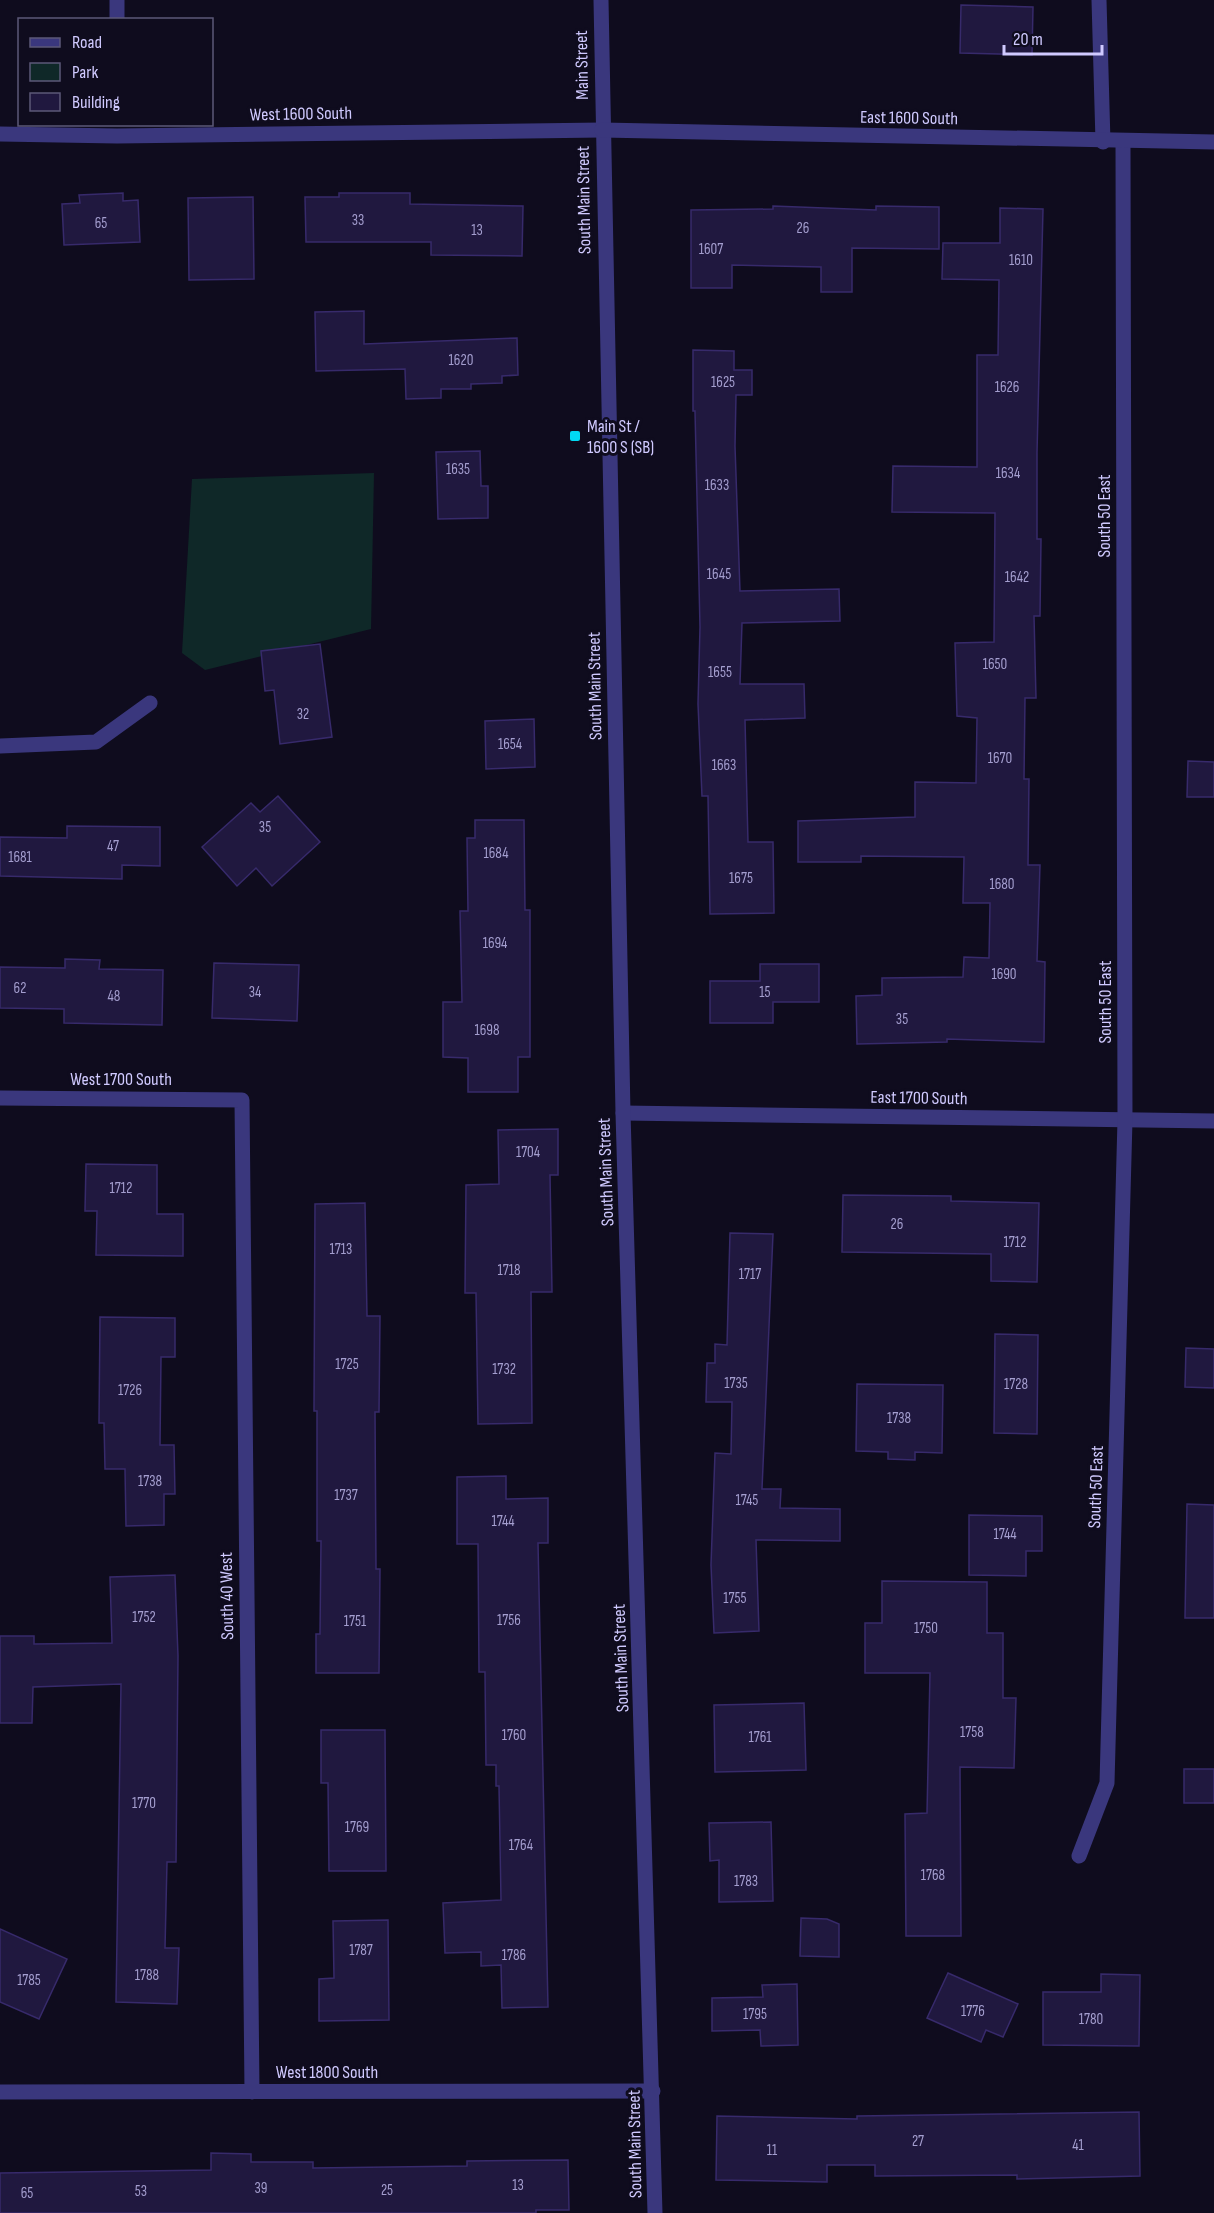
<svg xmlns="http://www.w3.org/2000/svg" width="1214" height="2213" viewBox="0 0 1214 2213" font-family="'Sofia Sans Condensed',sans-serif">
<rect width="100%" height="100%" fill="#0f0c1e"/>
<polygon fill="#0f2828" points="374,473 371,629 205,670 182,653 192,479"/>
<g fill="#20183f" stroke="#372a6b" stroke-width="1.5">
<polygon points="961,5 1033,7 1032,55 960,53"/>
<polygon points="123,193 123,201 138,200 140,242 64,245 62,204 80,203 79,195"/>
<polygon points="339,193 410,193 410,204 523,206 522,256 431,255 431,242 306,242 305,197 339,197"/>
<polygon points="253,197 254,279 189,280 188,198"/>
<polygon points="773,206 876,210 876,206 939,207 939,249 852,248 852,292 821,292 821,267 732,265 732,288 691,288 691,210 773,209"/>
<polygon points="1000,208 1043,209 1037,453 1037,539 1041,539 1040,616 1034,616 1036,698 1025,698 1024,779 1029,779 1028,865 1040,865 1037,961 1045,962 1044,1042 947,1039 947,1042 857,1044 856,996 882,995 882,978 963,977 964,957 989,958 990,903 963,903 964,857 861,856 861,862 798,862 798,821 915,817 915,782 976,783 977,718 957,716 955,643 994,642 995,513 892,512 893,466 977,467 977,355 998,355 999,280 942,279 943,243 1000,243"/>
<polygon points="364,311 364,344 517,338 518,375 502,376 502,383 471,384 471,389 441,389 441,398 406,399 405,369 316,371 315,312"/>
<polygon points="693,350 734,351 734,370 752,370 752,395 736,395 735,446 740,591 839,589 840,621 742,623 740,684 804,684 805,718 745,720 748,842 773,842 774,913 710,914 708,796 702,796 698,704 700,627 695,411 693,411"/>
<polygon points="480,451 481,486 488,486 488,518 438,519 436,452"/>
<polygon points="320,644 332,737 280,744 274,690 265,691 261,651"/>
<polygon points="534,719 535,767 486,769 485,721"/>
<polygon points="1188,761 1214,762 1214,797 1187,797"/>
<polygon points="278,796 320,842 272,886 256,868 237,886 202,847 251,803 260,812"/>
<polygon points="475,820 524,820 525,910 530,910 530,1057 518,1057 518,1092 468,1092 468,1058 443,1057 443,1002 462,1002 460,911 468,911 467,838 475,838"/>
<polygon points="67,826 160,827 160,866 122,865 122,879 0,876 0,837 67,838"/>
<polygon points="65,959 100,960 99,969 163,970 162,1025 64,1023 64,1009 0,1008 0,967 65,968"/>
<polygon points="214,963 299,965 297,1021 212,1018"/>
<polygon points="760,964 819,964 819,1002 773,1002 773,1023 710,1023 710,981 760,981"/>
<polygon points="558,1129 558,1175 550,1175 552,1292 531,1292 532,1423 478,1424 476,1293 465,1293 466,1185 499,1184 498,1130"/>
<polygon points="86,1164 157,1165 157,1214 183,1214 183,1256 96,1255 97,1211 85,1211"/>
<polygon points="843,1195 951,1196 951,1201 1039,1203 1037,1282 991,1281 991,1254 842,1252"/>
<polygon points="365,1203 367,1316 380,1316 379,1412 375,1412 376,1569 380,1569 379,1673 316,1673 316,1634 320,1634 321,1541 317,1541 317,1411 314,1411 315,1204"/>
<polygon points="730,1233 773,1234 762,1489 781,1489 780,1508 840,1509 840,1541 756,1540 759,1631 714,1633 711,1565 715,1453 731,1454 732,1402 706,1402 707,1363 715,1363 715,1344 727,1345"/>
<polygon points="100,1317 175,1318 175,1357 161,1357 160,1445 174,1445 175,1494 164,1494 164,1525 126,1526 125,1469 105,1469 104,1423 99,1423"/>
<polygon points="995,1334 1038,1335 1037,1434 994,1433"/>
<polygon points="1186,1348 1214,1349 1214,1388 1185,1387"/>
<polygon points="857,1384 943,1385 942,1453 915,1452 915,1460 888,1459 888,1452 856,1451"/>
<polygon points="506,1476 506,1499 548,1498 548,1543 538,1543 548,2007 502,2008 501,1965 481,1966 481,1952 445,1953 443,1903 501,1900 499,1786 496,1786 496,1765 486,1765 485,1672 479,1672 478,1544 457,1544 457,1477"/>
<polygon points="1187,1504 1214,1505 1214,1618 1185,1618"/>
<polygon points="969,1515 1042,1516 1042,1551 1026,1551 1026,1576 969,1575"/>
<polygon points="175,1575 178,1656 176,1862 167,1862 165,1948 179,1948 177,2004 116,2002 121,1684 33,1687 32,1723 0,1723 0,1636 34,1636 34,1644 112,1643 110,1577"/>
<polygon points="882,1581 987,1582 987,1633 1003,1633 1003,1698 1016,1698 1014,1768 960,1767 961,1936 906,1936 905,1814 927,1813 930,1673 865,1673 865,1623 882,1623"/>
<polygon points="804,1703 806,1770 715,1772 714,1705"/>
<polygon points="321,1730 385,1730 386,1871 329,1871 328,1783 321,1783"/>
<rect x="1184" y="1769" width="30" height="34"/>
<polygon points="771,1822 773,1901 719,1902 719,1860 710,1861 709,1823"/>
<polygon points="801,1918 827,1919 839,1924 839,1957 800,1956"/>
<polygon points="388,1920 389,2020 319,2021 319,1979 334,1978 333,1921"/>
<polygon points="0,1929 67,1959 39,2019 0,2002"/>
<polygon points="948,1973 1018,2004 1003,2037 986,2030 981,2042 927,2018"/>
<polygon points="1101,1974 1140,1975 1139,2046 1043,2045 1043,1992 1101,1992"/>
<polygon points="797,1984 798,2045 761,2046 760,2030 712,2031 712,1998 763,1997 762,1985"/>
<polygon points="1139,2112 1140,2176 1017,2179 1017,2175 875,2176 875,2165 827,2165 827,2182 716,2180 717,2116 857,2119 857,2116"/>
<polygon points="211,2153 251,2154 251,2162 313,2162 313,2168 467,2166 467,2161 568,2160 569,2210 536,2210 536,2213 0,2213 0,2173 211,2170"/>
</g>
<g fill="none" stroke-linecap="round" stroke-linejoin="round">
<g stroke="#3a377d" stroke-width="15">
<polyline points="117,0 117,20"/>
<polyline points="1099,0 1103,142"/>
<polyline points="0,134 117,136 602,130"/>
<polyline points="0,746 96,742 150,703"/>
<polyline points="0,1098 242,1100 252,2092"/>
<polyline points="623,1113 1214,1121"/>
<polyline points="1079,1856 1107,1783 1125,1120 1123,142"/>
<polyline points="0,2092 653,2091"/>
</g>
<g stroke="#3a377d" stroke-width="15">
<polyline points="601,0 623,1113 655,2213"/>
<polyline points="602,130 1214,142"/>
</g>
</g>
<rect fill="#01daf4" stroke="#0f0c1e" stroke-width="2" x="569" y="430" width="12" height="12" rx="3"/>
<g text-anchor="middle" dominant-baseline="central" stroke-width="6" stroke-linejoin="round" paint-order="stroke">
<g font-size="15" fill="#a49ecf">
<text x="358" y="220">33</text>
<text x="101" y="223">65</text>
<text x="803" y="228">26</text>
<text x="477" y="230">13</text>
<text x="711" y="249">1607</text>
<text x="1021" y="260">1610</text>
<text x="461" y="360">1620</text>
<text x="723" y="382">1625</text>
<text x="1007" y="387">1626</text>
<text x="458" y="469">1635</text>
<text x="1008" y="473">1634</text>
<text x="717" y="485">1633</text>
<text x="719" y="574">1645</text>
<text x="1017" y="577">1642</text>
<text x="995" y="664">1650</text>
<text x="720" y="672">1655</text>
<text x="303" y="714">32</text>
<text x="510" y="744">1654</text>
<text x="1000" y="758">1670</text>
<text x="724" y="765">1663</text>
<text x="265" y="827">35</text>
<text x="113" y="846">47</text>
<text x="496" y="853">1684</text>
<text x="20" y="857">1681</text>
<text x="741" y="878">1675</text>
<text x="1002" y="884">1680</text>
<text x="495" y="943">1694</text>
<text x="1004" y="974">1690</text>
<text x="20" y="988">62</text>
<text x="255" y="992">34</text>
<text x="765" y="992">15</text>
<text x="114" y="996">48</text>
<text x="902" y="1019">35</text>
<text x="487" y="1030">1698</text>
<text x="528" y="1152">1704</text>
<text x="121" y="1188">1712</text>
<text x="897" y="1224">26</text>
<text x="1015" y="1242">1712</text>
<text x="341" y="1249">1713</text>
<text x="509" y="1270">1718</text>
<text x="750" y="1274">1717</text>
<text x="347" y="1364">1725</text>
<text x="504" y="1369">1732</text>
<text x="736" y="1383">1735</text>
<text x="1016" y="1384">1728</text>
<text x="130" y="1390">1726</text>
<text x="899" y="1418">1738</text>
<text x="150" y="1481">1738</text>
<text x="346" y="1495">1737</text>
<text x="747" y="1500">1745</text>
<text x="503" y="1521">1744</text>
<text x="1005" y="1534">1744</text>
<text x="735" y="1598">1755</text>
<text x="144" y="1617">1752</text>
<text x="509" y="1620">1756</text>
<text x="355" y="1621">1751</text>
<text x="926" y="1628">1750</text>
<text x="972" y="1732">1758</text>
<text x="514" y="1735">1760</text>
<text x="760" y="1737">1761</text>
<text x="144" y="1803">1770</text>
<text x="357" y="1827">1769</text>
<text x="521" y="1845">1764</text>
<text x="933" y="1875">1768</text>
<text x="746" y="1881">1783</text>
<text x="361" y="1950">1787</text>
<text x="514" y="1955">1786</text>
<text x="147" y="1975">1788</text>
<text x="29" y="1980">1785</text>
<text x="973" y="2011">1776</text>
<text x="755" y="2014">1795</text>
<text x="1091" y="2019">1780</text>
<text x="918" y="2141">27</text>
<text x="1078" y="2145">41</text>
<text x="772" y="2150">11</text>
<text x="518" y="2185">13</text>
<text x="261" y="2188">39</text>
<text x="387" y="2190">25</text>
<text x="141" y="2191">53</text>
<text x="27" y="2193">65</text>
</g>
<g font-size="18" fill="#d0caff" stroke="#0f0c1e">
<text transform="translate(582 65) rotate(-91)">Main Street</text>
<text transform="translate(301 114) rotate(-1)">West 1600 South</text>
<text transform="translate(909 118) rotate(1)">East 1600 South</text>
<text transform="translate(584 200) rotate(-91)">South Main Street</text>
<text transform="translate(1104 516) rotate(-90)">South 50 East</text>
<text transform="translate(595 686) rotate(-91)">South Main Street</text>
<text transform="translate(1105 1002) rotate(-90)">South 50 East</text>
<text x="121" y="1079">West 1700 South</text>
<text transform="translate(919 1098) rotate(1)">East 1700 South</text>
<text transform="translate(606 1172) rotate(-92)">South Main Street</text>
<text transform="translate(1096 1487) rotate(-88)">South 50 East</text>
<text transform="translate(227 1596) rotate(-91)">South 40 West</text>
<text transform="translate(621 1658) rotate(-92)">South Main Street</text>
<text x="327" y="2072">West 1800 South</text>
<text transform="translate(635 2144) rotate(-91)">South Main Street</text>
</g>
<g font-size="18" fill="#d0caff" stroke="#0f0c1e" text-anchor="start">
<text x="587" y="426">Main St /<tspan x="587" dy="21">1600 S (SB)</tspan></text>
</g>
</g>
<rect x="18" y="18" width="195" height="108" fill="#0f0c1e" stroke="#5c5878" stroke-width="1.5"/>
<rect x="30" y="38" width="30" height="9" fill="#3a377d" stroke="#5c5878" stroke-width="1.5"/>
<text x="72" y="48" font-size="18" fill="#d0caff">Road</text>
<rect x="30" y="63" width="30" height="18" fill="#0f2828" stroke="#5c5878" stroke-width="1.5"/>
<text x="72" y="78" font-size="18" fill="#d0caff">Park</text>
<rect x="30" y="93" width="30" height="18" fill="#20183f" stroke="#5c5878" stroke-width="1.5"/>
<text x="72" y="108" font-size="18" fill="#d0caff">Building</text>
<path d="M1004 45v9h98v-9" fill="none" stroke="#d0caff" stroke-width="3"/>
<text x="1013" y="45" font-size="18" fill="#d0caff" stroke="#0f0c1e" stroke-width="4.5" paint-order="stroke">20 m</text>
</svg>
